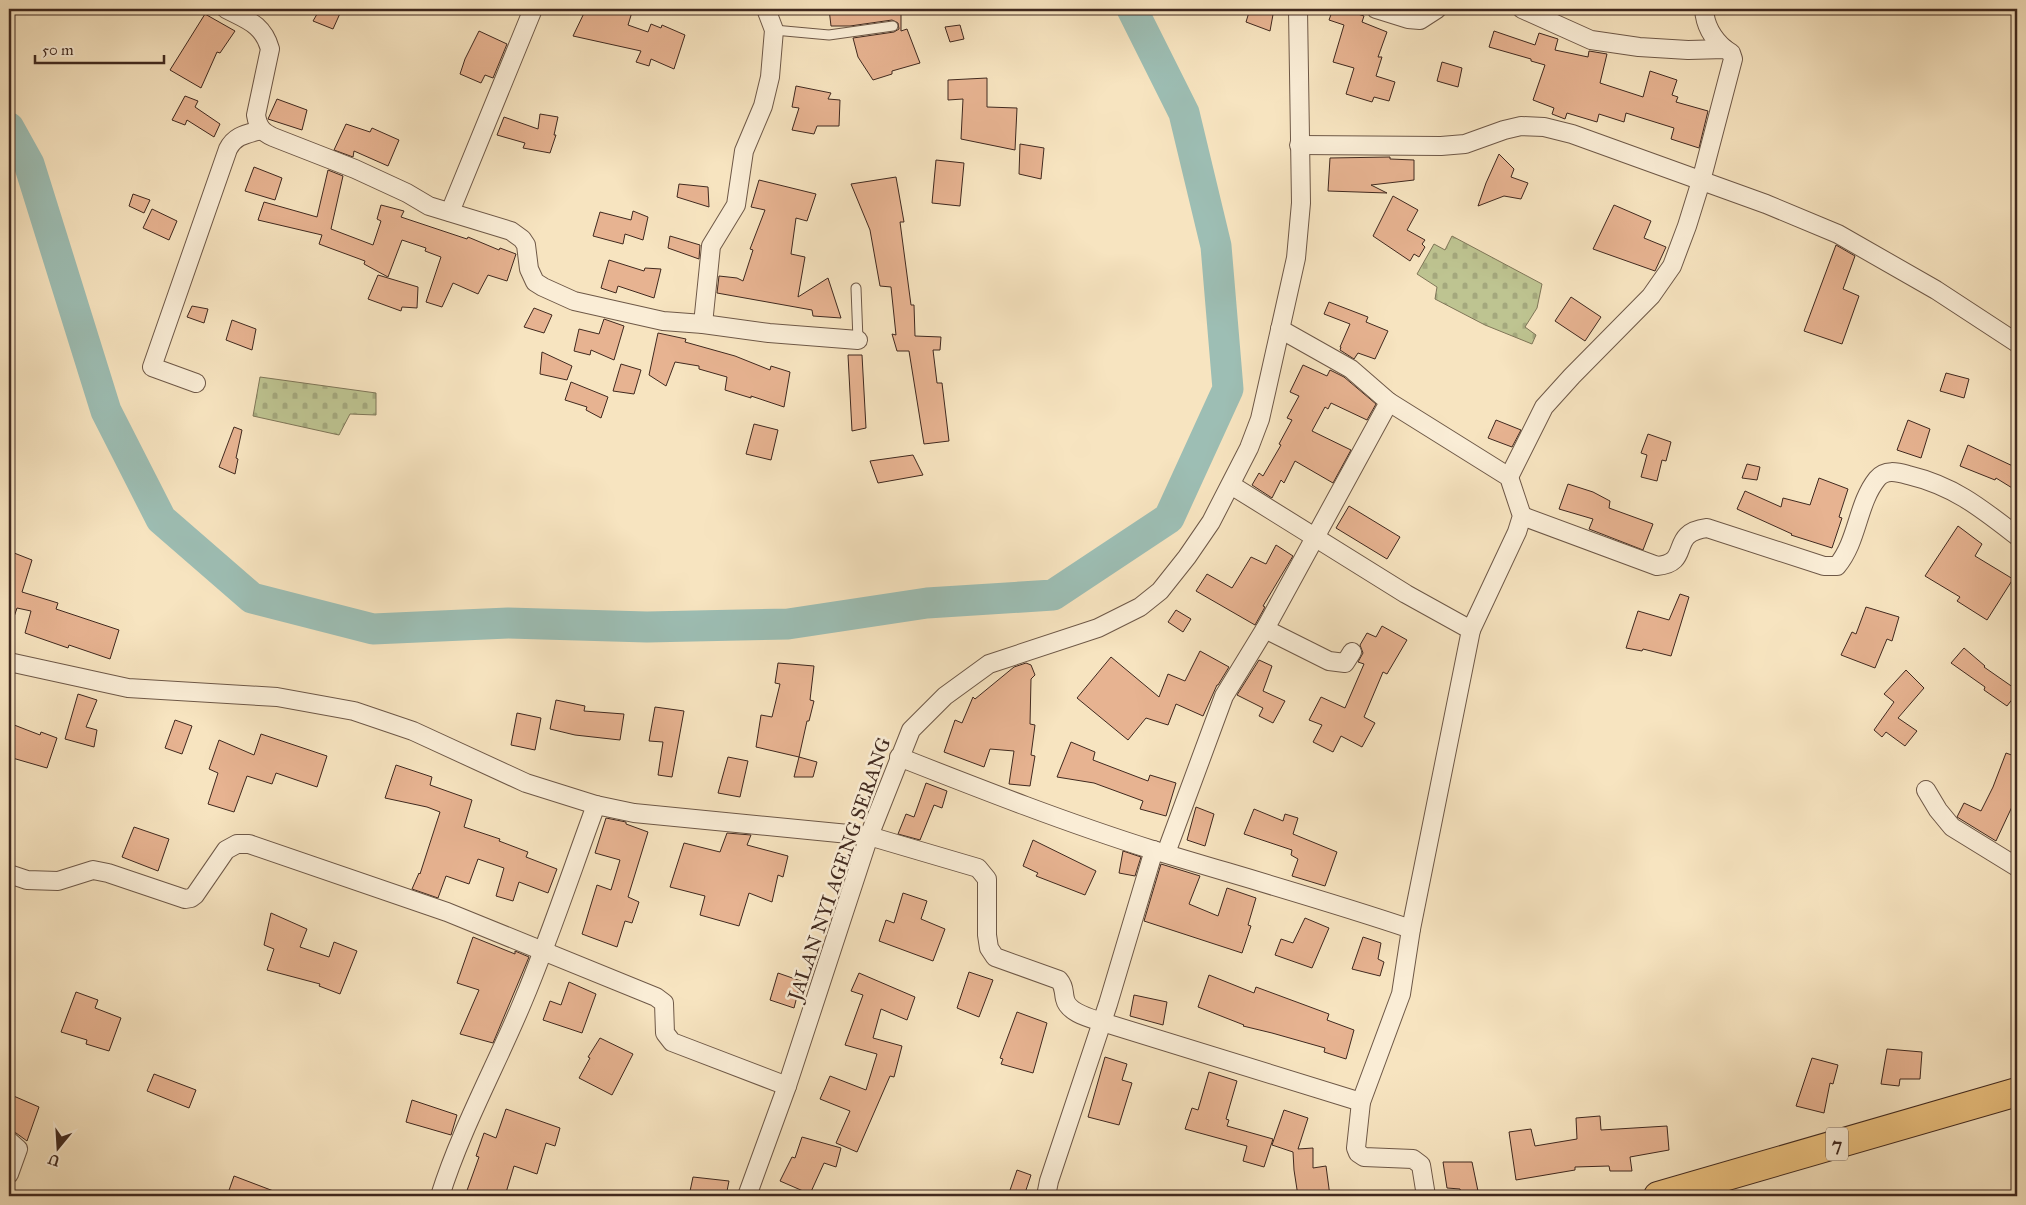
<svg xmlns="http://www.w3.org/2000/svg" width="2026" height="1205" viewBox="0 0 2026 1205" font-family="'IM FELL Great Primer',serif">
<defs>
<pattern id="cemetery-stones" width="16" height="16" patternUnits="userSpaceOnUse" patternTransform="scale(1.25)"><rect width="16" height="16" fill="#bec491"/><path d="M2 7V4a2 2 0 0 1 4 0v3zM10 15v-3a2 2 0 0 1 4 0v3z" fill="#a4a87d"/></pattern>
</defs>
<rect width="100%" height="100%" fill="#f7e4c0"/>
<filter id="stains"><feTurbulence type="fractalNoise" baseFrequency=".004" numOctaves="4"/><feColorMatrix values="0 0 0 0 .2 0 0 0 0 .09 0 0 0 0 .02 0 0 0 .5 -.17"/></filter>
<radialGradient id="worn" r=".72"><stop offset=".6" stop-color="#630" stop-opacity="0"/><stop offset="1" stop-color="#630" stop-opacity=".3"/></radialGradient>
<g fill="url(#cemetery-stones)" stroke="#7f7658">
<polygon points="1452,236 1542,284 1537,308 1525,327 1536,335 1532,344 1485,325 1435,299 1437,287 1417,274 1434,244 1445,250"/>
<polygon points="260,377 376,393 376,415 350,414 339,435 253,416"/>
</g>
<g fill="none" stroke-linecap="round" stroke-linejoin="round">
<polyline stroke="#9dbeb4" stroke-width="31" points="9,128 29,164 106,411 161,519 252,598 373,629 508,623 647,627 788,624 927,603 1053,595 1169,518 1228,389 1216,246 1184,113 1132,9"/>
</g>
<g fill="#e7b391" stroke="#40291f">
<polygon points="320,9 342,9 333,29 313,21"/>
<polygon points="586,9 633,9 628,25 648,32 651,24 661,28 662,25 685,35 674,69 651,59 649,66 636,62 641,51 573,36"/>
<polygon points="829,9 851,9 852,11 886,12 886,9 901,9 901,31 907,29 920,63 892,71 892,74 873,80 858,57 853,38 894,32 899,29 898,23 892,20 850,26 831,26"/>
<polygon points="1250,9 1274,9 1270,31 1246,22"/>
<polygon points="1333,9 1342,9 1364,16 1362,22 1387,32 1378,57 1382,57 1376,76 1395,82 1389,101 1374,97 1372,102 1346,94 1354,68 1333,62 1344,25 1329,20"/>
<polygon points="205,14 235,31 220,53 217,52 201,88 170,70"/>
<polygon points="960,25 964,39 950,42 945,27"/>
<polygon points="479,31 507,44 493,78 485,75 481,83 460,74 465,59"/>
<polygon points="1494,31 1535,45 1539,33 1558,39 1555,50 1588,57 1589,51 1607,54 1600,83 1643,97 1650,71 1677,80 1672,95 1678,97 1676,102 1708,111 1699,148 1671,139 1674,128 1626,113 1624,122 1599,114 1597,122 1567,113 1565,119 1552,114 1554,108 1533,100 1545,65 1531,61 1531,59 1489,47"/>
<polygon points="1442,62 1462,68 1458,87 1437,81"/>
<polygon points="987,78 987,107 1017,108 1015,150 961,139 963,99 948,100 948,80"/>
<polygon points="796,86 831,93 828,99 840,100 839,126 817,126 814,134 792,130 799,108 792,107"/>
<polygon points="185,96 198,101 195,107 220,124 214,137 187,120 185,125 172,120"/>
<polygon points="277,99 307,110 302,130 268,119"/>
<polygon points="540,114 558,117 554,135 556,135 550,153 523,148 525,143 497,135 504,117 538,129"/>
<polygon points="346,124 370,132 372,128 399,140 388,166 354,151 353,157 334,150"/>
<polygon points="1020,144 1044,148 1041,179 1019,174"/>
<polygon points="1499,154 1514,169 1511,177 1528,183 1521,199 1504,196 1478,206 1486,183"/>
<polygon points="1390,157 1390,159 1414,160 1414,180 1371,185 1387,193 1328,191 1330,158"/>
<polygon points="936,160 964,163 960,206 932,203"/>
<polygon points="254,167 282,178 275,200 245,191"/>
<polygon points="328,170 343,176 331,229 373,245 381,221 377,219 381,205 404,211 401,217 467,239 468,237 499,250 500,248 516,254 507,281 488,275 478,294 453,283 442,307 426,302 441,257 425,251 426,248 402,240 388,277 364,264 365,261 319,244 322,235 258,220 264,202 317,217"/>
<polygon points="896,177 904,222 900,222 911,305 914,305 915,336 941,337 940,350 933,350 937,383 942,383 949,441 924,444 909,351 897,351 892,334 896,335 891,287 880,286 870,230 851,184"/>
<polygon points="759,180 816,194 807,221 796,218 791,254 805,257 798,297 828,278 841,318 813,316 812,310 717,293 719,276 737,278 743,281 753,250 750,249 765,210 751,207"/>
<polygon points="679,184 708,187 709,207 677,197"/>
<polygon points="133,194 150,200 144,213 129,206"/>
<polygon points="1393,196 1418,210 1407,230 1425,240 1422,244 1425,247 1419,257 1414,254 1410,261 1373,236"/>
<polygon points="1614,205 1651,221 1644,238 1666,247 1655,271 1593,249"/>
<polygon points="152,209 177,221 169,240 143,228"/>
<polygon points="633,211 648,217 643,240 625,234 623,244 593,236 600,212 631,220"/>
<polygon points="670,236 700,245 699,259 668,248"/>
<polygon points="1836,245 1855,256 1843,289 1859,296 1842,344 1804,331"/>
<polygon points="609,260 644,271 645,268 661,269 654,298 618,286 616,293 601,288"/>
<polygon points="378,275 418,287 417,308 402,307 401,311 368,299"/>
<polygon points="1571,297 1601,317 1585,341 1555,321"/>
<polygon points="1329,302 1368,317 1366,322 1388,331 1375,359 1358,353 1354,359 1340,350 1341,347 1340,347 1350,324 1324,314"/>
<polygon points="192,306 208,309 204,323 187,317"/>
<polygon points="534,308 552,315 544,333 524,327"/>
<polygon points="604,319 624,326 614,360 591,350 590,355 574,351 579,329 599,334"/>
<polygon points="232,320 256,329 252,350 226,340"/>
<polygon points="658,333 686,339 685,342 735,356 770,370 771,366 790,372 784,407 751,396 751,398 725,390 727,377 699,369 699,366 675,362 666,386 649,375"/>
<polygon points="542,352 572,366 567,380 540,374"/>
<polygon points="848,355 862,355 866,428 852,431"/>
<polygon points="621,364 641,370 634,394 613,391"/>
<polygon points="1303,365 1327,376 1330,370 1344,377 1376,404 1367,420 1331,403 1328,409 1325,407 1312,431 1351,450 1333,483 1295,461 1284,483 1281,480 1272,498 1252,485 1259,473 1263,476 1281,445 1279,444 1292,420 1287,418 1299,396 1290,392"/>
<polygon points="1946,373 1969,379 1964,398 1940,391"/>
<polygon points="571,382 608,397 601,418 586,410 587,407 565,400"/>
<polygon points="1496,420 1521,430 1512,447 1488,438"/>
<polygon points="1908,420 1930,429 1921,458 1897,450"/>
<polygon points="754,424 778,430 771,460 746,454"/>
<polygon points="234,427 242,430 236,458 238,459 235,474 219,467"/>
<polygon points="1648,434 1671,442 1666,461 1662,460 1657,481 1641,477 1647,455 1641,453"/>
<polygon points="1968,445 2017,468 2017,491 1996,478 1995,480 1960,466"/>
<polygon points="913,455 923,475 878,483 870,461"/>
<polygon points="1747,464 1760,467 1757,480 1742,478"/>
<polygon points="1819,478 1848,489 1839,517 1842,518 1832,548 1791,535 1792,534 1737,509 1745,491 1781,507 1783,498 1810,505"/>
<polygon points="1568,484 1593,492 1610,501 1609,508 1653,524 1643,550 1589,529 1593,519 1559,509"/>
<polygon points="1349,506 1400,537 1387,559 1336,528"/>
<polygon points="1958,526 1982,544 1975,556 2013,579 1987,620 1957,601 1960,597 1925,576"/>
<polygon points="1276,545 1293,556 1263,606 1265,607 1255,625 1196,591 1207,574 1232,588 1251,557 1266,564"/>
<polygon points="9,551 32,560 22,592 58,603 56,609 119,630 110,659 69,645 68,648 25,633 31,611 17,608 12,623 9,623"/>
<polygon points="1680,594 1689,597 1671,656 1643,649 1642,651 1626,648 1638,611 1669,620"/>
<polygon points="1866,607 1899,617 1892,641 1887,639 1875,668 1841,655 1852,632 1856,634"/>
<polygon points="1176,610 1191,619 1183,632 1168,622"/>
<polygon points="1382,626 1407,640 1387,674 1383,672 1364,717 1375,723 1362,747 1341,736 1333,752 1313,742 1322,725 1309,720 1321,697 1345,708 1364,664 1358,662 1363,653 1360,645 1367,633 1376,637"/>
<polygon points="1964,648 1985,666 1984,667 2017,690 2017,693 2007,706 1984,690 1985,687 1951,663"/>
<polygon points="1200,651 1229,667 1218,685 1217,685 1203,716 1176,704 1168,725 1146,718 1128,740 1077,698 1111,657 1159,697 1168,674 1185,681"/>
<polygon points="1259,660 1272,666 1263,691 1285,701 1273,723 1259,716 1263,708 1237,695"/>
<polygon points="778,663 814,666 810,700 814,701 809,721 807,721 799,757 756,747 761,715 772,717 780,684 775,683"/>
<polygon points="1026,663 1031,665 1035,675 1031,679 1030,724 1035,725 1031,755 1035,756 1030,786 1009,784 1014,751 990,749 984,767 944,752 955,720 962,723 973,697 975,699 1014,667"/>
<polygon points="1906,670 1924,688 1898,718 1917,731 1905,746 1886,732 1882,737 1874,730 1894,702 1884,694"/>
<polygon points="78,694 97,700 86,727 97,730 94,747 65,739"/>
<polygon points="556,700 585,706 584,711 624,714 620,740 575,735 550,729"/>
<polygon points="655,707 684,711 672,777 658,775 663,742 649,741"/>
<polygon points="517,713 541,718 535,750 511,745"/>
<polygon points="175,720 192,726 182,754 165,748"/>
<polygon points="9,723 40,735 41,732 57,738 47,768 9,757"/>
<polygon points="261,734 327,756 317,787 276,773 272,784 247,776 234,812 208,804 218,773 209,769 219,740 254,755"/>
<polygon points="1071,742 1095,752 1093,760 1148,781 1150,775 1176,783 1166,816 1140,809 1143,801 1094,783 1057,777"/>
<polygon points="2006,753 2017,757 2017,796 1996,841 1957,817 1964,803 1981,811 1993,787"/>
<polygon points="728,757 748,761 740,797 718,793"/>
<polygon points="799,757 817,762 813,777 794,777"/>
<polygon points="396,765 432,777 430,785 472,800 464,827 500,839 499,841 528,852 526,857 557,869 548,893 519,882 513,901 496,896 504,868 478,859 469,884 446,876 438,898 412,889 419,873 420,874 440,812 427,807 385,798"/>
<polygon points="926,783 947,791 942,808 934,805 920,840 898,834 906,814 914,817"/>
<polygon points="1196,807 1214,814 1205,846 1187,840"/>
<polygon points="1254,809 1283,821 1285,814 1298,818 1293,834 1337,852 1325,886 1292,876 1298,859 1291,855 1292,850 1244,834"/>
<polygon points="606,818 626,822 626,824 648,832 628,897 639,902 632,923 625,921 617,947 582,934 597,885 611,890 620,860 595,853"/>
<polygon points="134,827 169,839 158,871 122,857"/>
<polygon points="727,833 751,835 747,845 788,856 783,877 778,875 772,902 749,893 739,926 700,915 705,896 670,887 684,843 720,852"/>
<polygon points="1033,840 1096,871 1085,895 1036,876 1038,873 1023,866"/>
<polygon points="1123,851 1141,857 1135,876 1119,873"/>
<polygon points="1161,864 1200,876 1189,904 1218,916 1227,888 1256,898 1248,925 1251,926 1242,953 1144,921"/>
<polygon points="903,893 927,901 921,919 945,929 933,961 879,941 886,920 894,923"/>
<polygon points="271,913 307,929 300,947 329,957 334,942 357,951 340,994 319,986 320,984 267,970 274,949 264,945"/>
<polygon points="1305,918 1329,928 1312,968 1275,955 1281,939 1293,943"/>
<polygon points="473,937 515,954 515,951 529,957 493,1043 460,1034 479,990 457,983"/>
<polygon points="1363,937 1381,943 1378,959 1384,962 1380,976 1352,969"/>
<polygon points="969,972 993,980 979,1017 957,1008"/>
<polygon points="778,973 801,981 794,1008 770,1000"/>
<polygon points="859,973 915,997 907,1020 881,1009 873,1038 902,1046 894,1077 890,1076 857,1152 836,1143 850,1111 820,1099 830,1076 866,1090 877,1054 845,1045 863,995 851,991"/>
<polygon points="1209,975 1254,993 1256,987 1329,1014 1327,1020 1354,1030 1346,1059 1324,1052 1325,1048 1272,1033 1243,1026 1244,1025 1198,1007"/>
<polygon points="569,982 596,994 582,1033 543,1020 550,1001 561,1005"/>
<polygon points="76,992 98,1000 95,1008 121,1018 109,1051 86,1044 87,1040 61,1032"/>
<polygon points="1134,995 1167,1002 1163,1025 1130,1016"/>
<polygon points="1017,1012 1047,1023 1033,1073 1001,1064 1003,1059 1000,1058"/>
<polygon points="600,1038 633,1054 612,1095 579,1078 590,1058 588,1057"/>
<polygon points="1887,1049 1922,1052 1920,1079 1900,1079 1899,1086 1881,1084"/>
<polygon points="1105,1057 1127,1064 1122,1080 1132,1083 1119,1125 1088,1117"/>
<polygon points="1812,1058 1838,1065 1833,1084 1830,1083 1824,1113 1796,1106"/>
<polygon points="1209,1072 1237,1081 1226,1119 1229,1120 1227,1126 1273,1139 1264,1167 1243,1161 1247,1146 1185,1129 1192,1108 1198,1110"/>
<polygon points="154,1074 196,1090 189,1108 147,1091"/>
<polygon points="9,1094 39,1107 27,1141 16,1133 9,1131"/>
<polygon points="412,1100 457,1115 451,1135 406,1122"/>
<polygon points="506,1109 560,1128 555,1146 546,1143 537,1174 514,1166 505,1196 465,1196 479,1157 476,1156 484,1133 496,1138"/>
<polygon points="1284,1110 1308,1118 1298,1149 1313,1148 1313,1168 1326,1166 1330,1196 1298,1196 1294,1170 1293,1152 1272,1145"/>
<polygon points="1600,1116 1601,1130 1667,1126 1669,1150 1630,1157 1632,1171 1610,1171 1609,1166 1575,1167 1575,1170 1516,1180 1509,1132 1531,1129 1535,1146 1577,1139 1576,1118"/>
<polygon points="802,1137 841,1148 836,1167 824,1163 810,1194 780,1181 792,1157 795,1158"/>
<polygon points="1443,1162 1472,1162 1479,1196 1462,1196 1460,1189 1447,1188"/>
<polygon points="1017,1170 1031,1175 1024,1196 1008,1196"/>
<polygon points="234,1176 284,1195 284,1196 227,1196"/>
<polygon points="693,1177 729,1181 726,1196 689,1196"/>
</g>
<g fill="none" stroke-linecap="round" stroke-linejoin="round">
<g stroke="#6e5847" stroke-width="11">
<g id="service">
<polyline points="774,30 829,35 893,26"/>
<polyline points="856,288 858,340"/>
</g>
</g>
<g stroke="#6e5847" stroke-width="20">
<g id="minor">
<path d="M226,9C247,20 263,24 270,49L256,115C258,127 262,132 273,137L355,169L407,193L429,206L511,231L522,239L526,245L529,269L535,282L543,287L574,301L663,321L703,324L769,333L858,340"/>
<polyline points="1376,9 1408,19 1420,20 1437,9"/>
<path d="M1704,9C1705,26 1712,38 1725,49"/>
<polyline points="1299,145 1441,146 1465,144 1504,130 1521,126 1544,127 1572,134 1766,204 1838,234 1936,290 2017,343"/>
<polyline points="450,212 533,9"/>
<polyline points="703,324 711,246 736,205 744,151 763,106 770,77 774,30 766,9"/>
<path d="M196,383L152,367L228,149C235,135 247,134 261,130"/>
<polyline points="1509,477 1544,407 1572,376 1651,296 1672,266 1687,226 1701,181 1733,59 1731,53 1725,49 1688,50 1639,47 1591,40 1522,9"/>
<polyline points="1231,485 1406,594 1471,630 1517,532 1522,516 1509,477 1389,402"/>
<path d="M1522,516L1657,566C1693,563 1667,533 1707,528L1824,566H1837C1858,541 1857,504 1877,479C1885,469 1897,472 1908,475C1954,486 1981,508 2017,536"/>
<polyline points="1265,629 1329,661 1345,663 1352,652"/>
<path d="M9,662L128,688L277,697L354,711L413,731L526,783L596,805L634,813L869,836L978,868L987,879V935L989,948L995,957L1059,980C1065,987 1063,991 1065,999C1068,1013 1090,1018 1102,1022L1361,1102"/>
<path d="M899,757C983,790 1067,823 1153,850C1239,876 1325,900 1411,929L1401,994L1361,1102L1356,1148L1358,1153L1364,1157L1413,1159L1421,1165L1426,1196"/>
<polyline points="1926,790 1938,810 1952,827 2017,867"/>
<polyline points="1166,853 1224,696 1265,629 1389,402 1351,369 1280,329"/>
<polyline points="9,874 27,880 58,881 93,870 108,873 185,899 191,898 195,895 226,850 237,844 249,844 447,912 656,997 664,1003 665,1033 672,1042 787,1086"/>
<polyline points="1411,929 1471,630"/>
<polyline points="9,1141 18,1149 9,1174"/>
<path d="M440,1196C461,1129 496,1066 523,1001C550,937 572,870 596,805"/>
<polyline points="747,1196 787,1086 869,836 911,730 945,696 989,664 1098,628 1140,607 1160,591 1187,557 1211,522 1249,448 1260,419 1267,388 1296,258 1301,203 1298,9"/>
<polyline points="1046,1196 1049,1181 1108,1004 1154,850"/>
</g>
</g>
<g stroke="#40291f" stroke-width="30">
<polyline id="trunk" points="1658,1196 2017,1092"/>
</g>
<use href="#service" stroke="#faedd6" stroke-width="9"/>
<use href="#minor" stroke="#faedd6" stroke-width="18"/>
<use href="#trunk" stroke="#ecc280" stroke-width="28"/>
</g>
<g text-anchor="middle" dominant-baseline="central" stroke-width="5" stroke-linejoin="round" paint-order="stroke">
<rect fill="#faedd6" stroke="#786456" stroke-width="1" x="1826" y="1127.5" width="22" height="33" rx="4"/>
<g font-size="19" font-weight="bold" fill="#40291f">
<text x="1837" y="1144">7</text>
</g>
<g font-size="20" fill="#40291f" stroke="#faedd6">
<text transform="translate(839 869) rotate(-71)">JALAN NYI AGENG SERANG</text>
</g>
</g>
<rect width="2026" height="1205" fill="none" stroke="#f7e4c0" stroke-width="30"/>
<rect x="10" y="10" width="2006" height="1185" fill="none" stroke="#40291f" stroke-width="2.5"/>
<rect x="15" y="15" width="1996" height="1175" fill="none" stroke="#40291f"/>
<g transform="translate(58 1148) rotate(198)" stroke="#faedd6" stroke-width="4" paint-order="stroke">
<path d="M0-4L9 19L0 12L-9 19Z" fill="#40291f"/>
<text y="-8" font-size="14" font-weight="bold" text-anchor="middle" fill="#40291f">U</text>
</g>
<path d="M35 55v8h129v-8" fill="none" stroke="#40291f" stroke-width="2.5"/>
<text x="42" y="55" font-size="15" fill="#40291f" stroke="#faedd6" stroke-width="4" paint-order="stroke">50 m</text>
<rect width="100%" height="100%" filter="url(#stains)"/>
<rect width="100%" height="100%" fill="url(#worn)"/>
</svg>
